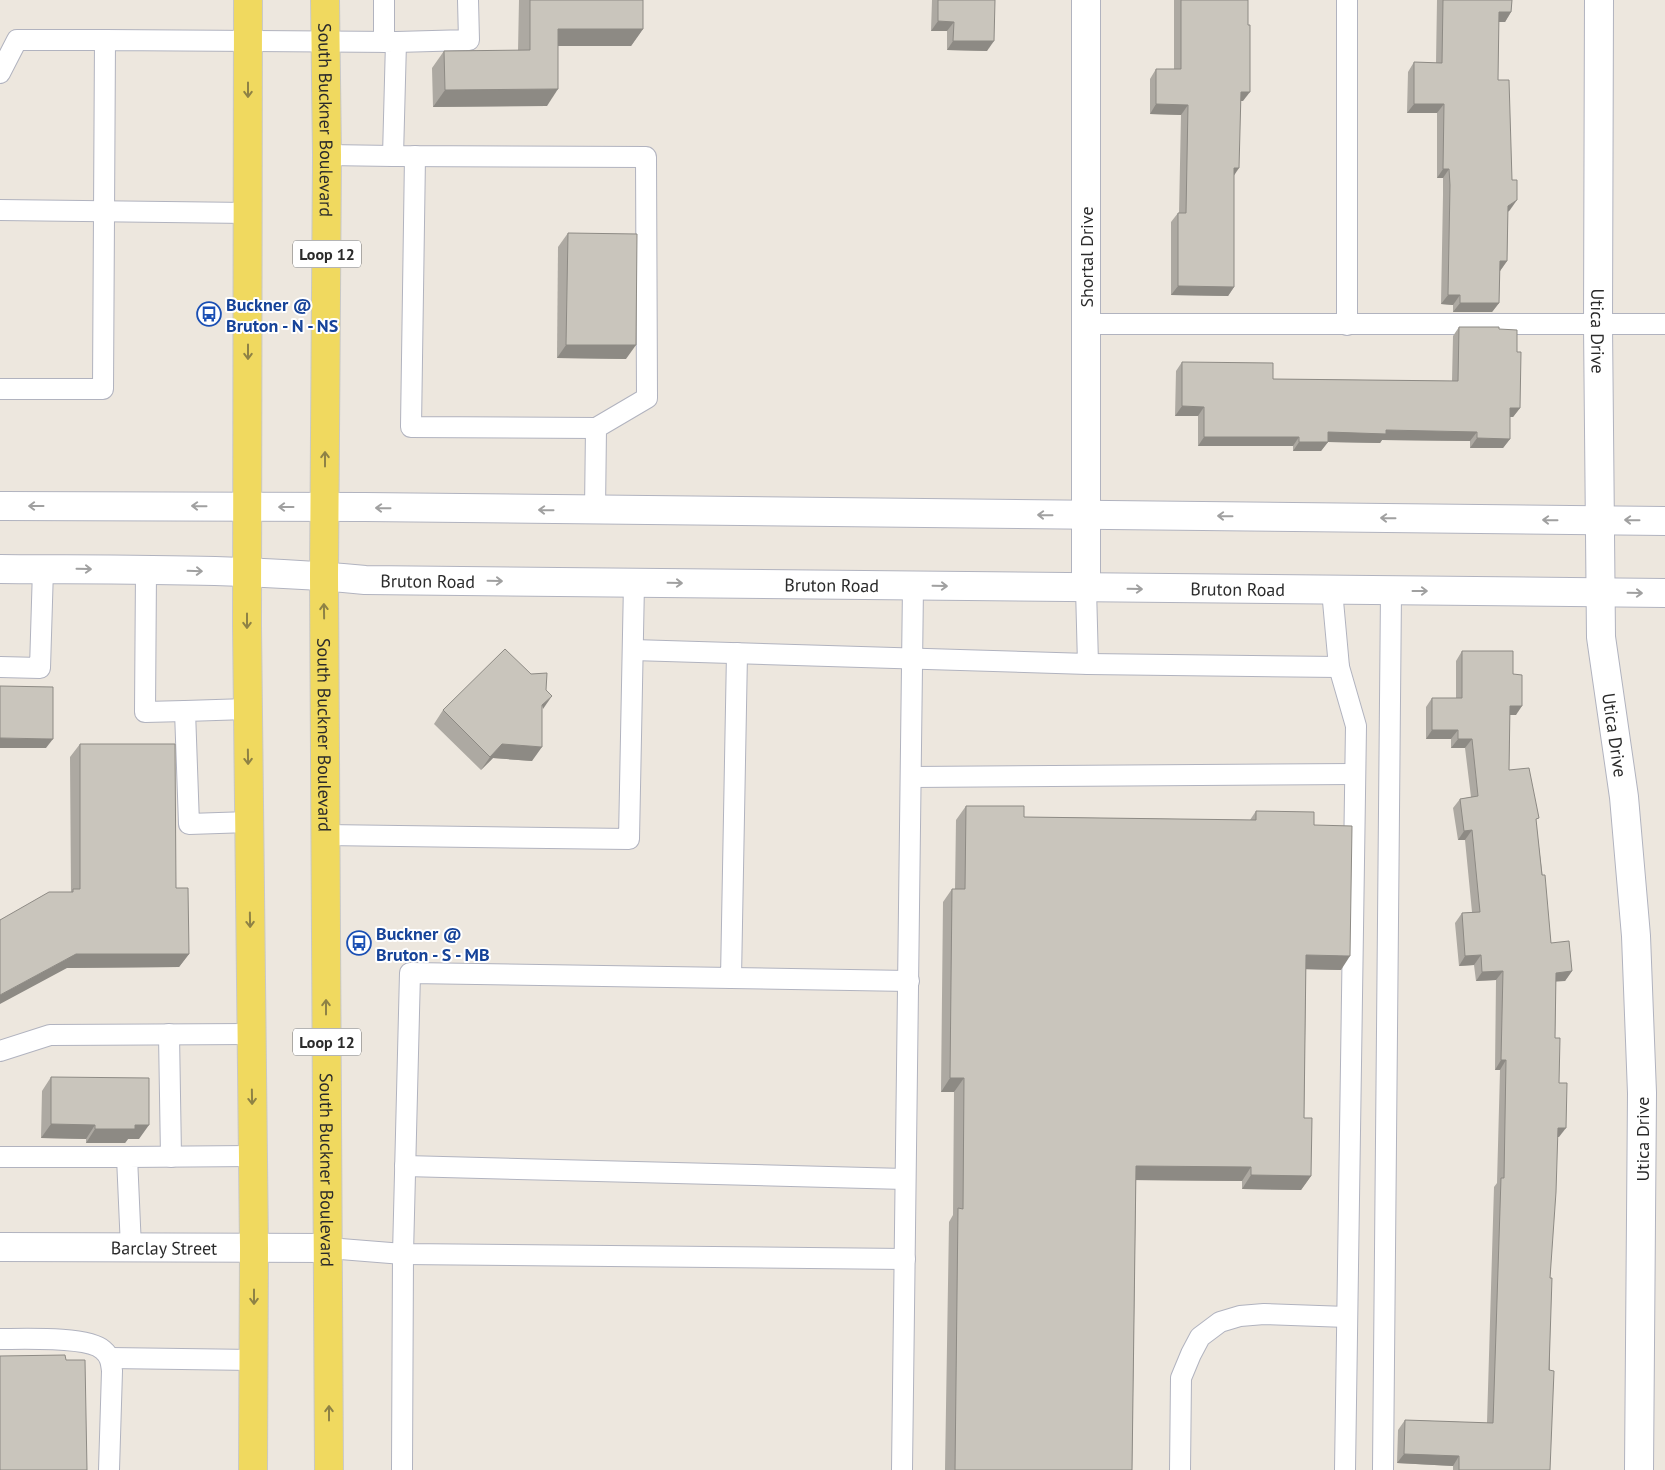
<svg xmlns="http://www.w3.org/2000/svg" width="1665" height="1470" viewBox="0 0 1665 1470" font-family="'PT Sans',sans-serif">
<rect width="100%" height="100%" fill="#ede7de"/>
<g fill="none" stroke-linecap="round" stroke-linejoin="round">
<g stroke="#b1b3bf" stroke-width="22">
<g id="service">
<polyline points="384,42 384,0"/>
<polyline points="396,42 469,40 468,0"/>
<polyline points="0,73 17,40 105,40"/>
<polyline points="327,155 393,156"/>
<polyline points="415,156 411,427 596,428"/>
<polyline points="0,210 248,213"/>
<polyline points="1086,324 1665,324"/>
<polyline points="1347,325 1347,0"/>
<polyline points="0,389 103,389 105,40 396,42 393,156 646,157 647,398 596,428 595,510"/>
<polyline points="146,570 145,712 185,711"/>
<polyline points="1332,590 1339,667 1356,726 1345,1470"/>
<polyline points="633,650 1088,664 1086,588"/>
<polyline points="1088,664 1339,667"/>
<polyline points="0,667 40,668 43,569"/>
<polyline points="247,709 185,711 189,824 249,822"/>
<polyline points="912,777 1355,774"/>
<polyline points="325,835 629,839 634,583"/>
<polyline points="731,978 909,981"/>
<polyline points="169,1034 171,1157"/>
<polyline points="0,1051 50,1035 251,1034"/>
<polyline points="0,1157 127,1157"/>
<polyline points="405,1166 905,1179"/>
<polyline points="131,1248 127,1157 253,1156"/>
<polyline points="328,1248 403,1254 905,1259"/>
<path d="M0,1339C22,1339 88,1336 103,1350C110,1356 111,1362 112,1371L109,1470"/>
<polyline points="110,1358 253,1360"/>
<polyline points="402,1470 403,1254 410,973 731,978 737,653"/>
<polyline points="902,1470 913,586"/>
<polyline points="1180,1470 1181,1378 1191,1354 1200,1337 1220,1322 1240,1316 1264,1314 1347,1317"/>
<polyline points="1383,1470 1391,591"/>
</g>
</g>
<g stroke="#b1b3bf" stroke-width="30">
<g id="minor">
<polyline points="1086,0 1086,588"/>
<path id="s1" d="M1599,0L1598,325L1601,637L1624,797L1636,936L1642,1093L1639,1470"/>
<path id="s2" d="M0,1247L328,1248"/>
</g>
</g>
<g stroke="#b1b3bf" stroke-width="30">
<g id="secondary">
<polyline points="0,506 365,507 1665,521"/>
<path id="s3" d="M0,569C122,570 244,568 365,580L1665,593"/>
</g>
</g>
<g stroke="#c8c8c8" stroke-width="30">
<g id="primary">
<polyline points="248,0 247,625 254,1248 253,1470"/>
<path id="s4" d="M325,0L327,155L324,576L329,1470"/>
</g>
</g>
<use href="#service" stroke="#fff" stroke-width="20"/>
<use href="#minor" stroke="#fff" stroke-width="28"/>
<use href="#secondary" stroke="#fff" stroke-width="28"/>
<use href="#primary" stroke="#f0d95f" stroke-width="28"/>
</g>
<g fill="#ada9a2">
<polygon points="519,0 643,0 643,29 631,46 558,46 547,106 433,107 432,68 444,51 518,51"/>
<polygon points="932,0 995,0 987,51 947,50 947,31 931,31"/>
<polygon points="1174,0 1248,0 1243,101 1241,101 1234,175 1234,287 1228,296 1171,295 1171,222 1178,213 1179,213 1181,115 1150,114 1150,79 1156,69 1174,69"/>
<polygon points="1437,0 1512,0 1511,12 1505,22 1498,22 1498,80 1510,210 1508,212 1507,261 1500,271 1499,303 1492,312 1453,312 1453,305 1441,304 1443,195 1443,178 1437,178 1437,113 1407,113 1408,72 1414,62 1436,63"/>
<polygon points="568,233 626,359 557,358 558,247"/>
<polygon points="1459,327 1499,329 1517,352 1520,408 1513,417 1510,417 1510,439 1503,448 1470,448 1470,441 1382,440 1380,443 1328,442 1321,451 1293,451 1293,446 1198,446 1198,416 1175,416 1176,371 1182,362 1273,379 1452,381 1453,336"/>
<polygon points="1462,651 1513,674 1516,715 1510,715 1509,770 1536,823 1551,943 1572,971 1565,981 1556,981 1555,1038 1559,1083 1559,1137 1557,1137 1550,1278 1550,1470 1453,1470 1453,1466 1397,1463 1398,1430 1405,1420 1487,1423 1494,1187 1497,1183 1500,1070 1495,1070 1496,980 1476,981 1474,965 1459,966 1455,923 1462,913 1472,912 1465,840 1458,840 1453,808 1460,799 1471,797 1465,748 1451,748 1451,739 1426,739 1426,707 1432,698 1456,698 1456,661"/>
<polygon points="542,709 532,761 493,758 481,770 434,724 443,710"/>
<polygon points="80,744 176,888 189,954 179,967 67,968 71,892 70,757"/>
<polygon points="966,806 1024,817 1250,820 1256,811 1314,825 1341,970 1306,969 1304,1118 1311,1176 1301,1190 1242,1189 1242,1181 1136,1180 1132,1470 945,1470 949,1222 953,1215 954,1092 941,1092 943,902 952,889 955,889 956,820"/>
<polygon points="51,1077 139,1139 128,1139 125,1143 86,1143 86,1139 41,1138 42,1091"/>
</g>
<g fill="#8d8a84">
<polygon points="1499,12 1511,12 1505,22 1492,22"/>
<polygon points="938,21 954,22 947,31 931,31"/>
<polygon points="558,29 643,29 631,46 546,46"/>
<polygon points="953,41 994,41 987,51 947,50"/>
<polygon points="558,89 547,106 433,107 445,90"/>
<polygon points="1241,92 1250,92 1243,101 1234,101"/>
<polygon points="1156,104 1188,105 1181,115 1150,114"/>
<polygon points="1414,104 1444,104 1437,113 1407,113"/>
<polygon points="1234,168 1239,168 1233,177"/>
<polygon points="1443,169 1449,169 1443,178 1437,178"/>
<polygon points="1517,200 1510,210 1501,216 1508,206"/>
<polygon points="1500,261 1507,261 1500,271 1493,271"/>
<polygon points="1178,286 1234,287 1228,296 1171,295"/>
<polygon points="1448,295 1460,295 1453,305 1441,304"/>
<polygon points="1460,303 1499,303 1492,312 1453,312"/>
<polygon points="566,345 636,345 626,359 557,358"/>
<polygon points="1182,406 1204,407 1198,416 1175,416"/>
<polygon points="1510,408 1520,408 1513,417 1503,417"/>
<polygon points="1386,430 1477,432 1470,441 1382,440 1380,443 1328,442 1321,451 1293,451 1299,442 1328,432"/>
<polygon points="1204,437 1299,437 1293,446 1198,446"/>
<polygon points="1477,438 1510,439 1503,448 1470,448"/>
<polygon points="552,696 543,709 542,705"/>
<polygon points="1510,706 1522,706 1516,715 1503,715"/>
<polygon points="1432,730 1458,730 1451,739 1426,739"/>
<polygon points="0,738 53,739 46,748 0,748"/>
<polygon points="1458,739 1472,739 1465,748 1451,748"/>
<polygon points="502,744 542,747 532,761 493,758 481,770 490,757"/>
<polygon points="1472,830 1465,840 1458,840 1464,831"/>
<polygon points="76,954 189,954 179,967 67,968 0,1004 0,995"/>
<polygon points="1306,955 1350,956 1341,970 1296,969"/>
<polygon points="1481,955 1474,965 1459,966 1465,956"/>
<polygon points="1503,971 1496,980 1476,981 1482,972"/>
<polygon points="1572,971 1565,981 1550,982 1556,973"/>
<polygon points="1501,1060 1506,1060 1500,1070 1495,1070"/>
<polygon points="950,1078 964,1078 954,1092 941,1092"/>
<polygon points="51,1124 95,1125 86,1139 41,1138"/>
<polygon points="135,1125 149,1125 139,1139 128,1139 125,1143 86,1143 95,1129"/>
<polygon points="1558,1128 1566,1128 1559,1137 1551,1137"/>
<polygon points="1136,1166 1251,1167 1242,1181 1127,1180"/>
<polygon points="1251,1175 1311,1176 1301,1190 1242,1189"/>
<polygon points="1404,1454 1459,1456 1453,1466 1397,1463"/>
</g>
<g fill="#c9c5bc" stroke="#8d8a84">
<polygon points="530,0 643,0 643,29 558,29 558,89 445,90 444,51 530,50"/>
<polygon points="938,0 995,0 994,41 953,41 954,22 938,21"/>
<polygon points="1181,0 1248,0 1248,25 1250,25 1250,92 1241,92 1239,168 1234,168 1234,287 1178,286 1178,213 1186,213 1188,105 1156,104 1156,69 1181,69"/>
<polygon points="1443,0 1512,0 1511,12 1499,12 1498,80 1509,80 1512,180 1517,180 1517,200 1508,206 1507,261 1500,261 1499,303 1460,303 1460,295 1448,295 1450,185 1449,169 1443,169 1444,104 1414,104 1414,62 1442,63"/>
<polygon points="568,233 637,234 636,345 566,345"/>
<polygon points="1459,327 1499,327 1499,329 1517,330 1517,352 1521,352 1520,408 1510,408 1510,439 1477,438 1477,432 1386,430 1386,434 1328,432 1328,442 1299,442 1299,437 1204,437 1204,407 1182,406 1182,362 1273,363 1273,379 1458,381"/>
<polygon points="505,649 531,674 547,673 546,690 552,696 542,705 542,747 502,744 490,757 443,710"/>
<polygon points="1462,651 1513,651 1513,674 1522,675 1522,706 1510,706 1509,770 1529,768 1539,818 1536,819 1542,875 1545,875 1551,943 1569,941 1572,971 1556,973 1555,1038 1560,1038 1559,1083 1567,1083 1566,1128 1558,1128 1556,1192 1550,1278 1552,1278 1549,1370 1554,1371 1550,1470 1459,1470 1459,1456 1404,1454 1405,1420 1493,1423 1501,1178 1504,1178 1506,1060 1501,1060 1503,971 1482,972 1481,955 1465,956 1462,913 1480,912 1472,830 1464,831 1460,799 1478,796 1472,739 1458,739 1458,730 1432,730 1432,698 1462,698"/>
<polygon points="0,686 53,687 53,739 0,738"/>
<polygon points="80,744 175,744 176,888 188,888 189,954 76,954 0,995 0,920 49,892 73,892 73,889 80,889"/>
<polygon points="966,806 1024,806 1024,817 1256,820 1256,811 1314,812 1314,825 1352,826 1350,956 1306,955 1304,1118 1312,1118 1311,1176 1251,1175 1251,1167 1136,1166 1132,1470 955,1470 958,1208 963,1209 964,1078 950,1078 952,889 965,889"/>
<polygon points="51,1077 149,1078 149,1125 135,1125 135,1129 95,1129 95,1125 51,1124"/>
<polygon points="65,1355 66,1360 85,1360 87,1470 0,1470 0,1356"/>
</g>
<defs><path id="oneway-shaft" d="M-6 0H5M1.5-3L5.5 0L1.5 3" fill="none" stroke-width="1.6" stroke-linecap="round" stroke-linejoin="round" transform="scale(1.25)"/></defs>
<g stroke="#8e8245">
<use href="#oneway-shaft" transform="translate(248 90) rotate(90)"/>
<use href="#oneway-shaft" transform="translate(248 352) rotate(90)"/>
<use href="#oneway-shaft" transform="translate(325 459) rotate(-90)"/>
<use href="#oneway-shaft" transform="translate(324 611) rotate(-91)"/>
<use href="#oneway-shaft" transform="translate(247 621) rotate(90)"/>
<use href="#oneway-shaft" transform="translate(248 757) rotate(89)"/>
<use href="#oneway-shaft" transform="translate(250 920) rotate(89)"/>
<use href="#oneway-shaft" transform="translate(326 1007) rotate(-90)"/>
<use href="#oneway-shaft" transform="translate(252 1097) rotate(89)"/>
<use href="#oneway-shaft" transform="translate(254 1297) rotate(90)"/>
<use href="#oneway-shaft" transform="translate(329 1413) rotate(-90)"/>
</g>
<g stroke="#a0a0a0">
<use href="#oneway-shaft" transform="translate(36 506) rotate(180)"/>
<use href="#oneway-shaft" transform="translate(199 506) rotate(-179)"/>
<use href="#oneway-shaft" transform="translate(286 507) rotate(-180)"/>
<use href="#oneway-shaft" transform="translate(383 508) rotate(-179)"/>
<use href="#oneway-shaft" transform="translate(546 510) rotate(-179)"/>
<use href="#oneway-shaft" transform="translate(1045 515) rotate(-179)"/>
<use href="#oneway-shaft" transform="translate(1225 516) rotate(-179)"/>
<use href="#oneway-shaft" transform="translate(1388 518) rotate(-179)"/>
<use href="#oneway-shaft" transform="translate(1550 520) rotate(-179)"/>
<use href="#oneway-shaft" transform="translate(1632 520) rotate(-179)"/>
<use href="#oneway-shaft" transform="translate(84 569) rotate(1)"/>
<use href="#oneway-shaft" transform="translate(195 571) rotate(2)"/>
<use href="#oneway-shaft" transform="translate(495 581) rotate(1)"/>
<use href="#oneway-shaft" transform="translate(675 583) rotate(1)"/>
<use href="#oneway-shaft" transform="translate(940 586) rotate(1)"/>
<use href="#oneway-shaft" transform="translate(1135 589) rotate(1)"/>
<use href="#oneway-shaft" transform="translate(1420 591)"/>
<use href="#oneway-shaft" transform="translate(1635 593) rotate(1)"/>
</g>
<defs>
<g id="bus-ring" transform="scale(1.25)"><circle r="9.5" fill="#fff" stroke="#1a4fb4" stroke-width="1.5"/><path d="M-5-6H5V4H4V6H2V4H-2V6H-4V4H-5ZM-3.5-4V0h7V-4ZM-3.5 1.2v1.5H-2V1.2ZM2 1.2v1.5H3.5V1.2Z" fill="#1a4fb4"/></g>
</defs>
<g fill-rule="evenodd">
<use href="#bus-ring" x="209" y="314"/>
<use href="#bus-ring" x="359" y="943"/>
</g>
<g text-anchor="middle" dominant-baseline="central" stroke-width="4" stroke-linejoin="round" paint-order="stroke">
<g fill="#fff" stroke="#6b6b6b" stroke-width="1">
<rect x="293" y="240.5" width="68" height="27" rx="4"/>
<rect x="293" y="1028.5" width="68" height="27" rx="4"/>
</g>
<g font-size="16" font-weight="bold" fill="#2b2b2b">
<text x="327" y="254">Loop 12</text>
<text x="327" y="1042">Loop 12</text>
</g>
<g font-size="18" fill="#2b2b2b" stroke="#fff">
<text stroke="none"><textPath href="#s4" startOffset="120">South Buckner Boulevard</textPath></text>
<text transform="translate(1086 257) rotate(-90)">Shortal Drive</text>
<text stroke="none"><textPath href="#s1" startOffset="331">Utica Drive</textPath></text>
<text stroke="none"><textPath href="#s3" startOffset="428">Bruton Road</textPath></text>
<text stroke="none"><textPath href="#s3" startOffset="832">Bruton Road</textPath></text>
<text stroke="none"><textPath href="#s3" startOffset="1238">Bruton Road</textPath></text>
<text stroke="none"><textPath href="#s4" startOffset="735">South Buckner Boulevard</textPath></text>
<text stroke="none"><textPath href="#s1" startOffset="736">Utica Drive</textPath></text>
<text transform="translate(1642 1139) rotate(-90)">Utica Drive</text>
<text stroke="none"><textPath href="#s4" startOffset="1170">South Buckner Boulevard</textPath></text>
<text stroke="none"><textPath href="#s2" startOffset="164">Barclay Street</textPath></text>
</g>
<g font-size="18" font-weight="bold" fill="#164399" stroke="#fff" text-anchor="start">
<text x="226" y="304">Buckner @<tspan x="226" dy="21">Bruton - N - NS</tspan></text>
<text x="376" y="933">Buckner @<tspan x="376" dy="21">Bruton - S - MB</tspan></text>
</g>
</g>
</svg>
